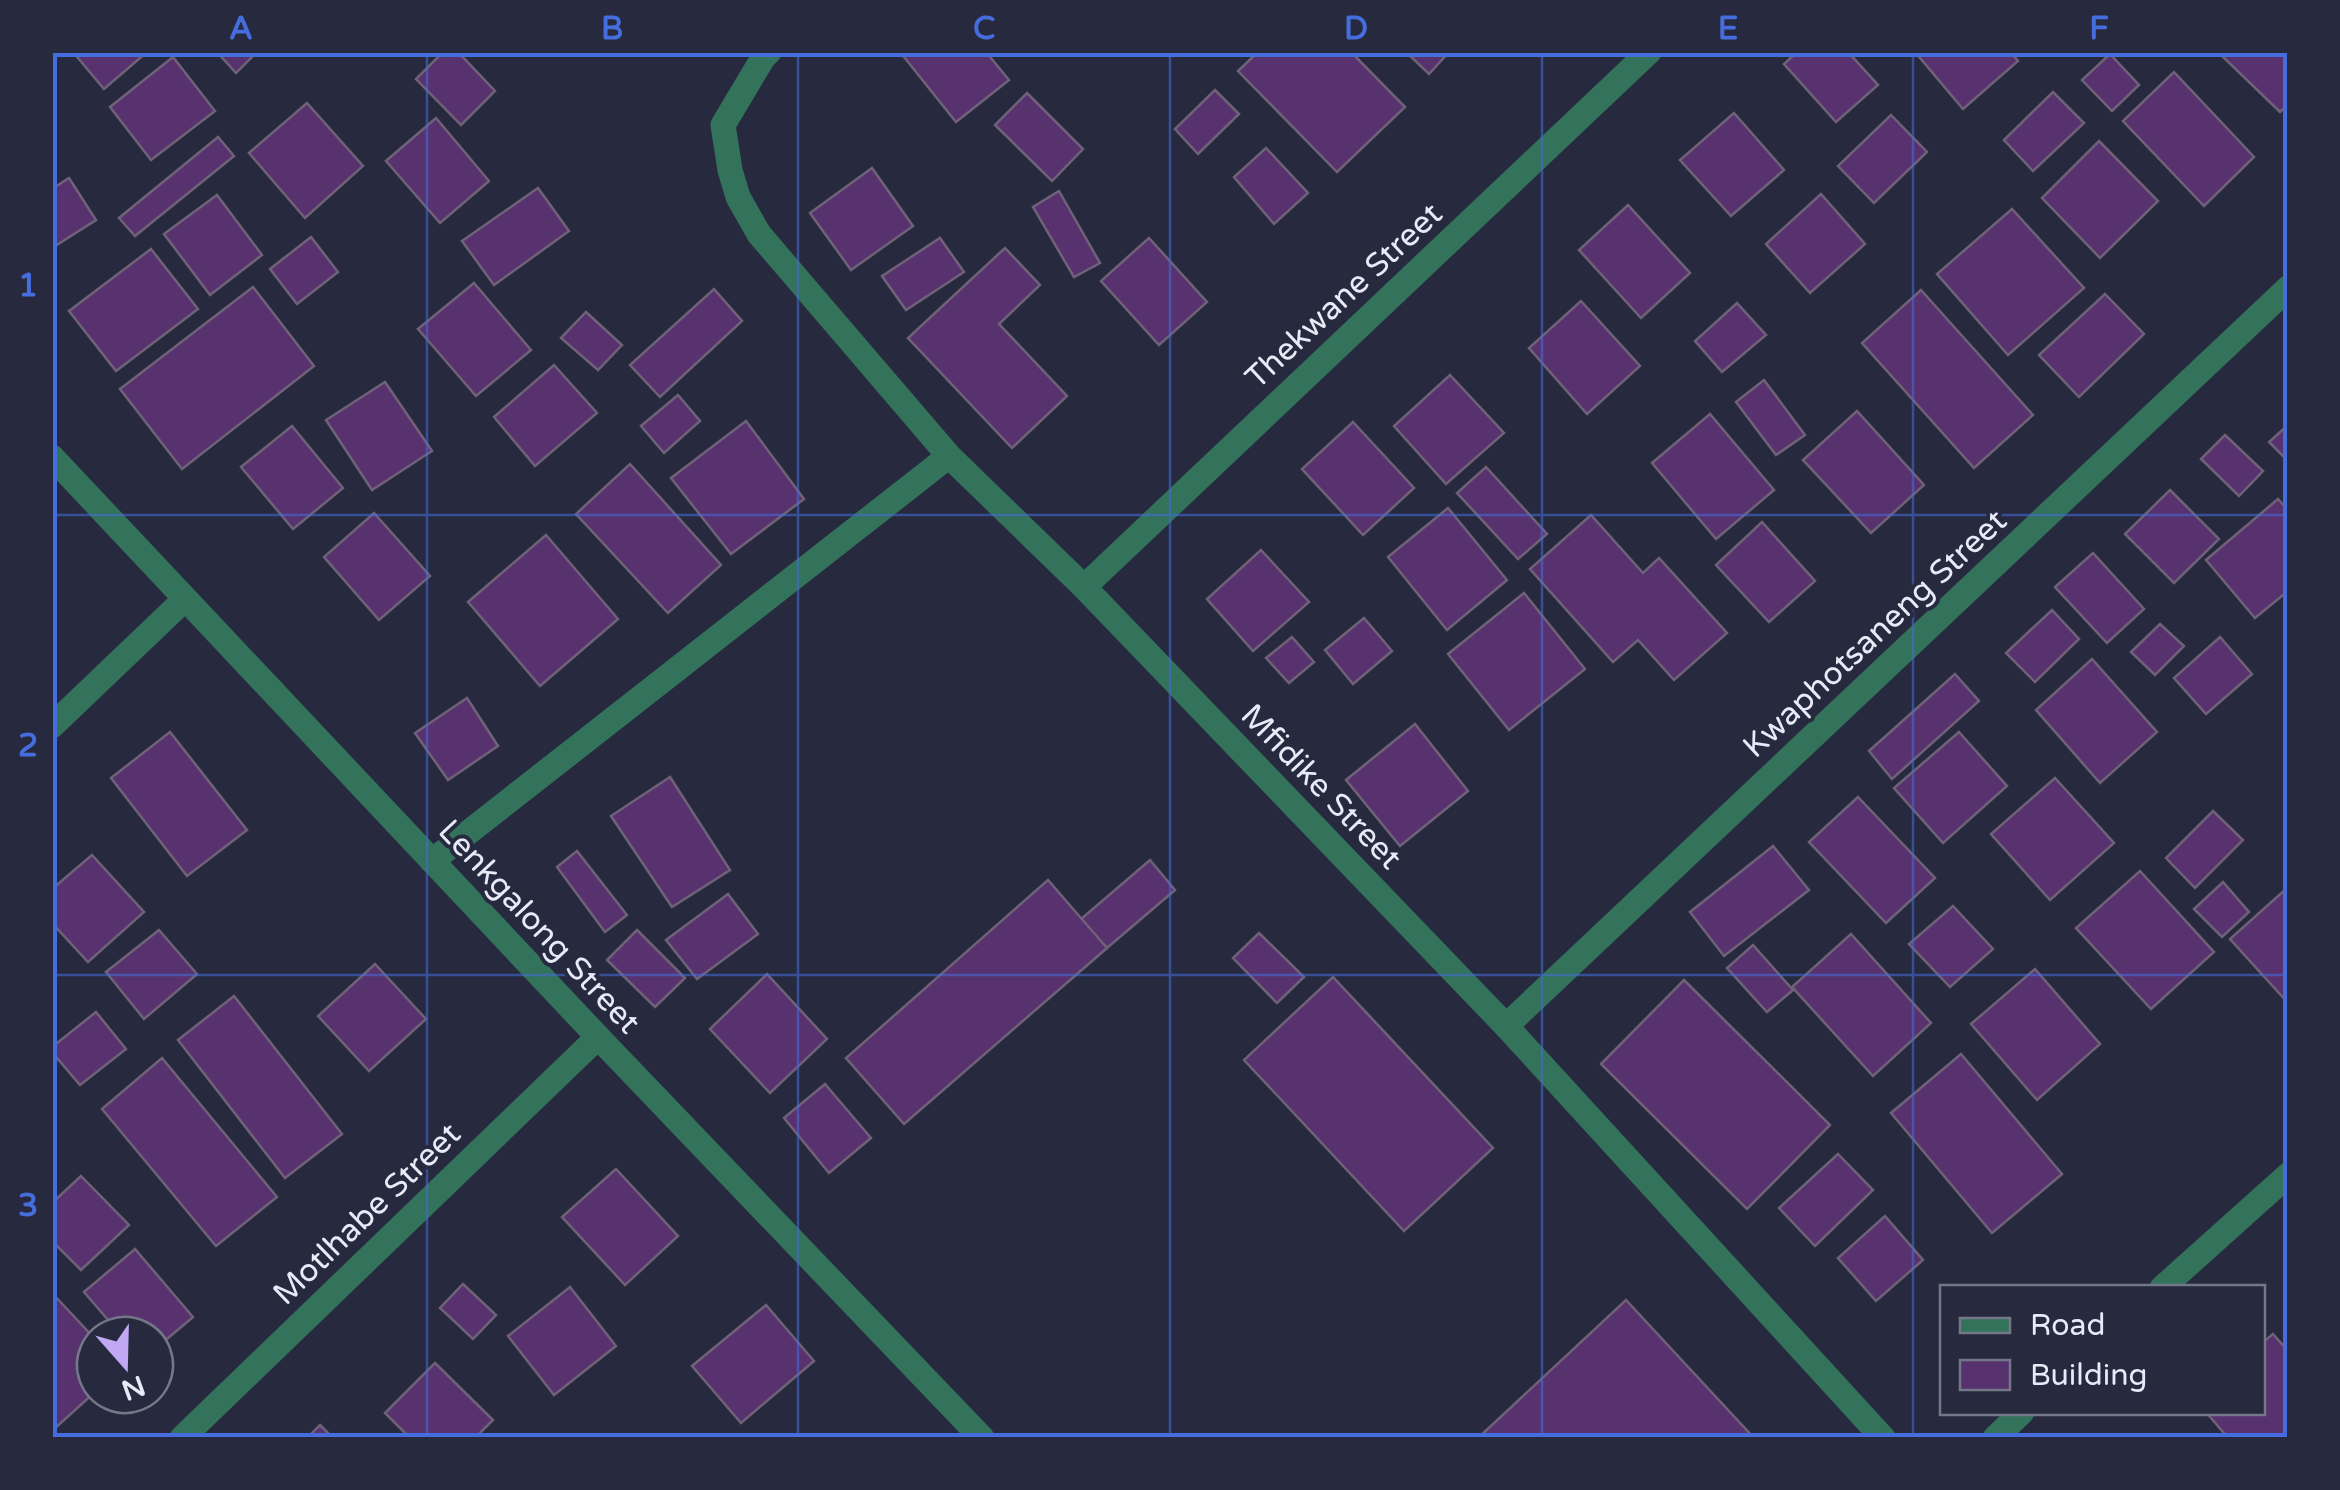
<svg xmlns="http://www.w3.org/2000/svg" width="2340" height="1490" viewBox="0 0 2340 1490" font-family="'Varela Round',sans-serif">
<rect width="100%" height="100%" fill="#272a3e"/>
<g fill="#58316f" stroke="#6f6278" stroke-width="2.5">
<polygon points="73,52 147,52 104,89"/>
<polygon points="217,52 257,52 236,73"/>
<polygon points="443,52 458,52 495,91 461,125 416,79"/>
<polygon points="910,52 986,52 1009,80 956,122 904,57"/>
<polygon points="1258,52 1351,52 1405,107 1337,172 1238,71"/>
<polygon points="1406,52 1449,52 1429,74"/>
<polygon points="1797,52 1848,52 1878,85 1836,122 1784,64"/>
<polygon points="1915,52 2010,52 2018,61 1963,109"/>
<polygon points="2224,52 2288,52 2288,104 2280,112 2221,55"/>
<polygon points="2110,54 2139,85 2112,111 2082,80"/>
<polygon points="173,57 215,111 151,160 110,107"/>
<polygon points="2174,72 2254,157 2204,206 2123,121"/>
<polygon points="1215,90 1239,114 1198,154 1175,129"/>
<polygon points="2053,92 2084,123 2033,171 2004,140"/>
<polygon points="1027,93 1083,149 1052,181 995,125"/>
<polygon points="307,103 363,166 305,218 249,153"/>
<polygon points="1734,113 1784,170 1731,216 1680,160"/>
<polygon points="1891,115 1927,152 1874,203 1838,166"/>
<polygon points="436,118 489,181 440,223 386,161"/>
<polygon points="218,137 234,156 135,236 119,218"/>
<polygon points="2099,141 2158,201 2100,258 2042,198"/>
<polygon points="1266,148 1308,193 1274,224 1234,177"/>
<polygon points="872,168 913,226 851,270 810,213"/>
<polygon points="69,178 96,220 52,248 52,189"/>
<polygon points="538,188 569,231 494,285 462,241"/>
<polygon points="1059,191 1100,263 1074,277 1033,207"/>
<polygon points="1821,194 1865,244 1810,293 1766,244"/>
<polygon points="217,195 262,255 210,295 164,234"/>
<polygon points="1628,205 1690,273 1641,318 1579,250"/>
<polygon points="2012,209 2084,288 2008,355 1937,274"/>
<polygon points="311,237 338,272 297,304 270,269"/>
<polygon points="940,238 964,272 906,310 882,276"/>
<polygon points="1149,238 1207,302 1159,345 1101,281"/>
<polygon points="1005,248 1040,285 999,324 1067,396 1012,448 908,338"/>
<polygon points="151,249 198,309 116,371 69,311"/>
<polygon points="474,283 531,350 476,396 418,329"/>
<polygon points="253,287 314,366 182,469 120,389"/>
<polygon points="714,289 742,321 660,397 630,365"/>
<polygon points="1921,290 2033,415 1974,468 1862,343"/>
<polygon points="2105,294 2144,334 2079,397 2039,355"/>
<polygon points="1581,301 1640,366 1587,414 1529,348"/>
<polygon points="1737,303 1766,335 1722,372 1695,341"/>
<polygon points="586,312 622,345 598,370 561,338"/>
<polygon points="554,365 597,413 535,466 494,417"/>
<polygon points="1450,375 1504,433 1446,484 1394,426"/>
<polygon points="1764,380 1805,435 1776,455 1736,402"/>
<polygon points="385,382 432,451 372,490 326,420"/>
<polygon points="678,395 700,421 664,453 641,426"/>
<polygon points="1857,411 1924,485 1871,533 1803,460"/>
<polygon points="1710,414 1774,490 1716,539 1652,463"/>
<polygon points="746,421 804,499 731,554 671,478"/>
<polygon points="1353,422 1414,488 1363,535 1302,469"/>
<polygon points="2288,425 2288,461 2269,442"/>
<polygon points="292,426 343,488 293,529 241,467"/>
<polygon points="2225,435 2263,471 2239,496 2201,459"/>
<polygon points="630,464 721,565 668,613 576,514"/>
<polygon points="1486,467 1547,534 1518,559 1457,493"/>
<polygon points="2170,490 2219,539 2174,583 2125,534"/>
<polygon points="2278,499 2288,510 2288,591 2255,618 2206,560"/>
<polygon points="1448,508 1507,580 1447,630 1388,557"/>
<polygon points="374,513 430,576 379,620 324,557"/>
<polygon points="1591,515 1643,573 1659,558 1727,633 1674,680 1638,640 1613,662 1530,569"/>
<polygon points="1762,522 1815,581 1769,622 1716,565"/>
<polygon points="546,535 618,619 540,686 468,602"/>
<polygon points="1261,550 1309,602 1253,651 1207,599"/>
<polygon points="2093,553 2144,609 2107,643 2055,587"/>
<polygon points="1524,593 1585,669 1509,730 1448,654"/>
<polygon points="2052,610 2079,639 2035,682 2006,653"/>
<polygon points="1364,618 1392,651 1353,684 1325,650"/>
<polygon points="2160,624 2184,646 2155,675 2131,652"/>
<polygon points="1292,637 1314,662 1289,683 1266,658"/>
<polygon points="2220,637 2252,674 2206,714 2174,678"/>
<polygon points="2092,659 2157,732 2100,783 2036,710"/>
<polygon points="1955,674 1979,701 1892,779 1869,751"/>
<polygon points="467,698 498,746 448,780 415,733"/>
<polygon points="1415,724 1468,791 1400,846 1346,780"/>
<polygon points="170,732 247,830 187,876 111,778"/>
<polygon points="1959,732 2007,786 1943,843 1894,788"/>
<polygon points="670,777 730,870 672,907 611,816"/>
<polygon points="2055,778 2114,843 2050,900 1991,834"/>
<polygon points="1858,797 1935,878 1886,923 1809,842"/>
<polygon points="2213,811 2243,840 2195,888 2166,858"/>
<polygon points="1773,846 1809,890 1724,956 1690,912"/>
<polygon points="577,851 627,915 605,932 557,867"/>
<polygon points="92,855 144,912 88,962 52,923 52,889"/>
<polygon points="1150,860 1175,890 1107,948 1081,919"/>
<polygon points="2140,871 2214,952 2151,1009 2076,928"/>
<polygon points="1048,880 1107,948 904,1124 846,1058"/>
<polygon points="2223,882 2249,912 2222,937 2194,909"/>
<polygon points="2287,888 2288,888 2288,1003 2230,939"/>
<polygon points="728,894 758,934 697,979 666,940"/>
<polygon points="1953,906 1993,949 1950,987 1909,944"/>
<polygon points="159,930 197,974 144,1019 106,972"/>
<polygon points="637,930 685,978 655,1007 607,960"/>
<polygon points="1259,933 1304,977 1277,1003 1233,958"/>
<polygon points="1851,934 1931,1023 1873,1076 1792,987"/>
<polygon points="1753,945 1793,990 1767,1012 1727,968"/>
<polygon points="375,964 426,1019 369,1071 318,1016"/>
<polygon points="2035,969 2100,1044 2037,1100 1971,1024"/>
<polygon points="767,974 827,1039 770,1093 710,1029"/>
<polygon points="1333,977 1493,1148 1404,1231 1244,1060"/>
<polygon points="1684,980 1830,1125 1747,1209 1601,1064"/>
<polygon points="234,996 342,1134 285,1178 178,1040"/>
<polygon points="96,1012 126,1049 80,1085 52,1052 52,1047"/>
<polygon points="1961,1054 2062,1174 1992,1233 1891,1113"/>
<polygon points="162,1058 277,1197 216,1246 102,1109"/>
<polygon points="825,1084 871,1138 829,1173 784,1118"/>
<polygon points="1838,1154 1873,1190 1815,1246 1779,1208"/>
<polygon points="616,1169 678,1236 625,1285 562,1217"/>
<polygon points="81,1176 129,1225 81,1270 52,1241 52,1203"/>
<polygon points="1885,1216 1923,1260 1876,1301 1838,1258"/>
<polygon points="135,1249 193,1317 155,1349 155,1335 121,1335 84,1292"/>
<polygon points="463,1284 496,1315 473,1339 440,1308"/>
<polygon points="570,1287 616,1346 554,1395 508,1336"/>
<polygon points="52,1293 95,1339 95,1392 52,1431"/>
<polygon points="1626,1300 1754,1438 1478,1438"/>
<polygon points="766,1305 814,1361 741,1423 692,1366"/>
<polygon points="2273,1334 2288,1351 2288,1438 2228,1438 2206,1412 2262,1412 2262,1343"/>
<polygon points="435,1363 493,1420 475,1438 410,1438 385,1413"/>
<polygon points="320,1425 333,1438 307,1438"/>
</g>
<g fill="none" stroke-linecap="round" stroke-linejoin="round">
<g stroke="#33725b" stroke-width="25">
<polyline points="769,52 763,58 723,125 730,170 738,197 759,234 949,456 1084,587 1506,1026 1883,1438"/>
<polyline points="52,457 598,1037 982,1438"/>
<polyline points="1084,587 1649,52"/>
<polyline points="52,726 185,599"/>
<polyline points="432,861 949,456"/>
<polyline points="1506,1026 2288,288"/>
<polyline points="2162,1288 2288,1175"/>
<polyline points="182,1438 598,1037"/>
<polyline points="1995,1438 2022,1412"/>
</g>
</g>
<path fill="none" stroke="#466dde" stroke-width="2.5" stroke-opacity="0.55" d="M427,52V1438M798,52V1438M1170,52V1438M1542,52V1438M1913,52V1438M52,515H2288M52,975H2288"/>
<g text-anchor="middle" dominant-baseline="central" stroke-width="8" stroke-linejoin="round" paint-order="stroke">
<g font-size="32" fill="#e8eaf8" stroke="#272a3e">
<text transform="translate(1344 296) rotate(-43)">Thekwane Street</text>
<text transform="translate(1875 634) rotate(-43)">Kwaphotsaneng Street</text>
<text transform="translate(1321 787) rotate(46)">Mfidike Street</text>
<text transform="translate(539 927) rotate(47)">Lenkgalong Street</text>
<text transform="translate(367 1214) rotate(-44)">Motlhabe Street</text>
</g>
</g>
<rect width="2340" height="1490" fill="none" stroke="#272a3e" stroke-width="110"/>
<rect x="1940" y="1285" width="325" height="130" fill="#272a3e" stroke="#747788" stroke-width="2.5"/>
<rect x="1960" y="1318" width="50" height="15" fill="#33725b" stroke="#747788" stroke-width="2.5"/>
<text x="2030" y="1335" font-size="30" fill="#e8eaf8">Road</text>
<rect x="1960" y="1360" width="50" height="30" fill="#58316f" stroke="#747788" stroke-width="2.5"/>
<text x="2030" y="1385" font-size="30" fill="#e8eaf8">Building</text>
<g transform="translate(125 1365) rotate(160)"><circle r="48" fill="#272a3e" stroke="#747788" stroke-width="2.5"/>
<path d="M0-8L18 38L0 25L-18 38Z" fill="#c0a8f4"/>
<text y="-15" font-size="28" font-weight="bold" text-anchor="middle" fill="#e8eaf8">N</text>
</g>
<rect x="55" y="55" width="2230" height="1380" fill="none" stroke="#466dde" stroke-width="4"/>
<g font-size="32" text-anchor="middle" font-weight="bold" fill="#466dde">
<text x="241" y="39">A</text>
<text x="612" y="39">B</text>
<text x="984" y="39">C</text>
<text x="1356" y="39">D</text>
<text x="1728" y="39">E</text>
<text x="2099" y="39">F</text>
<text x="28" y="296">1</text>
<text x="28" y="756">2</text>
<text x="28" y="1216">3</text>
</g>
</svg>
